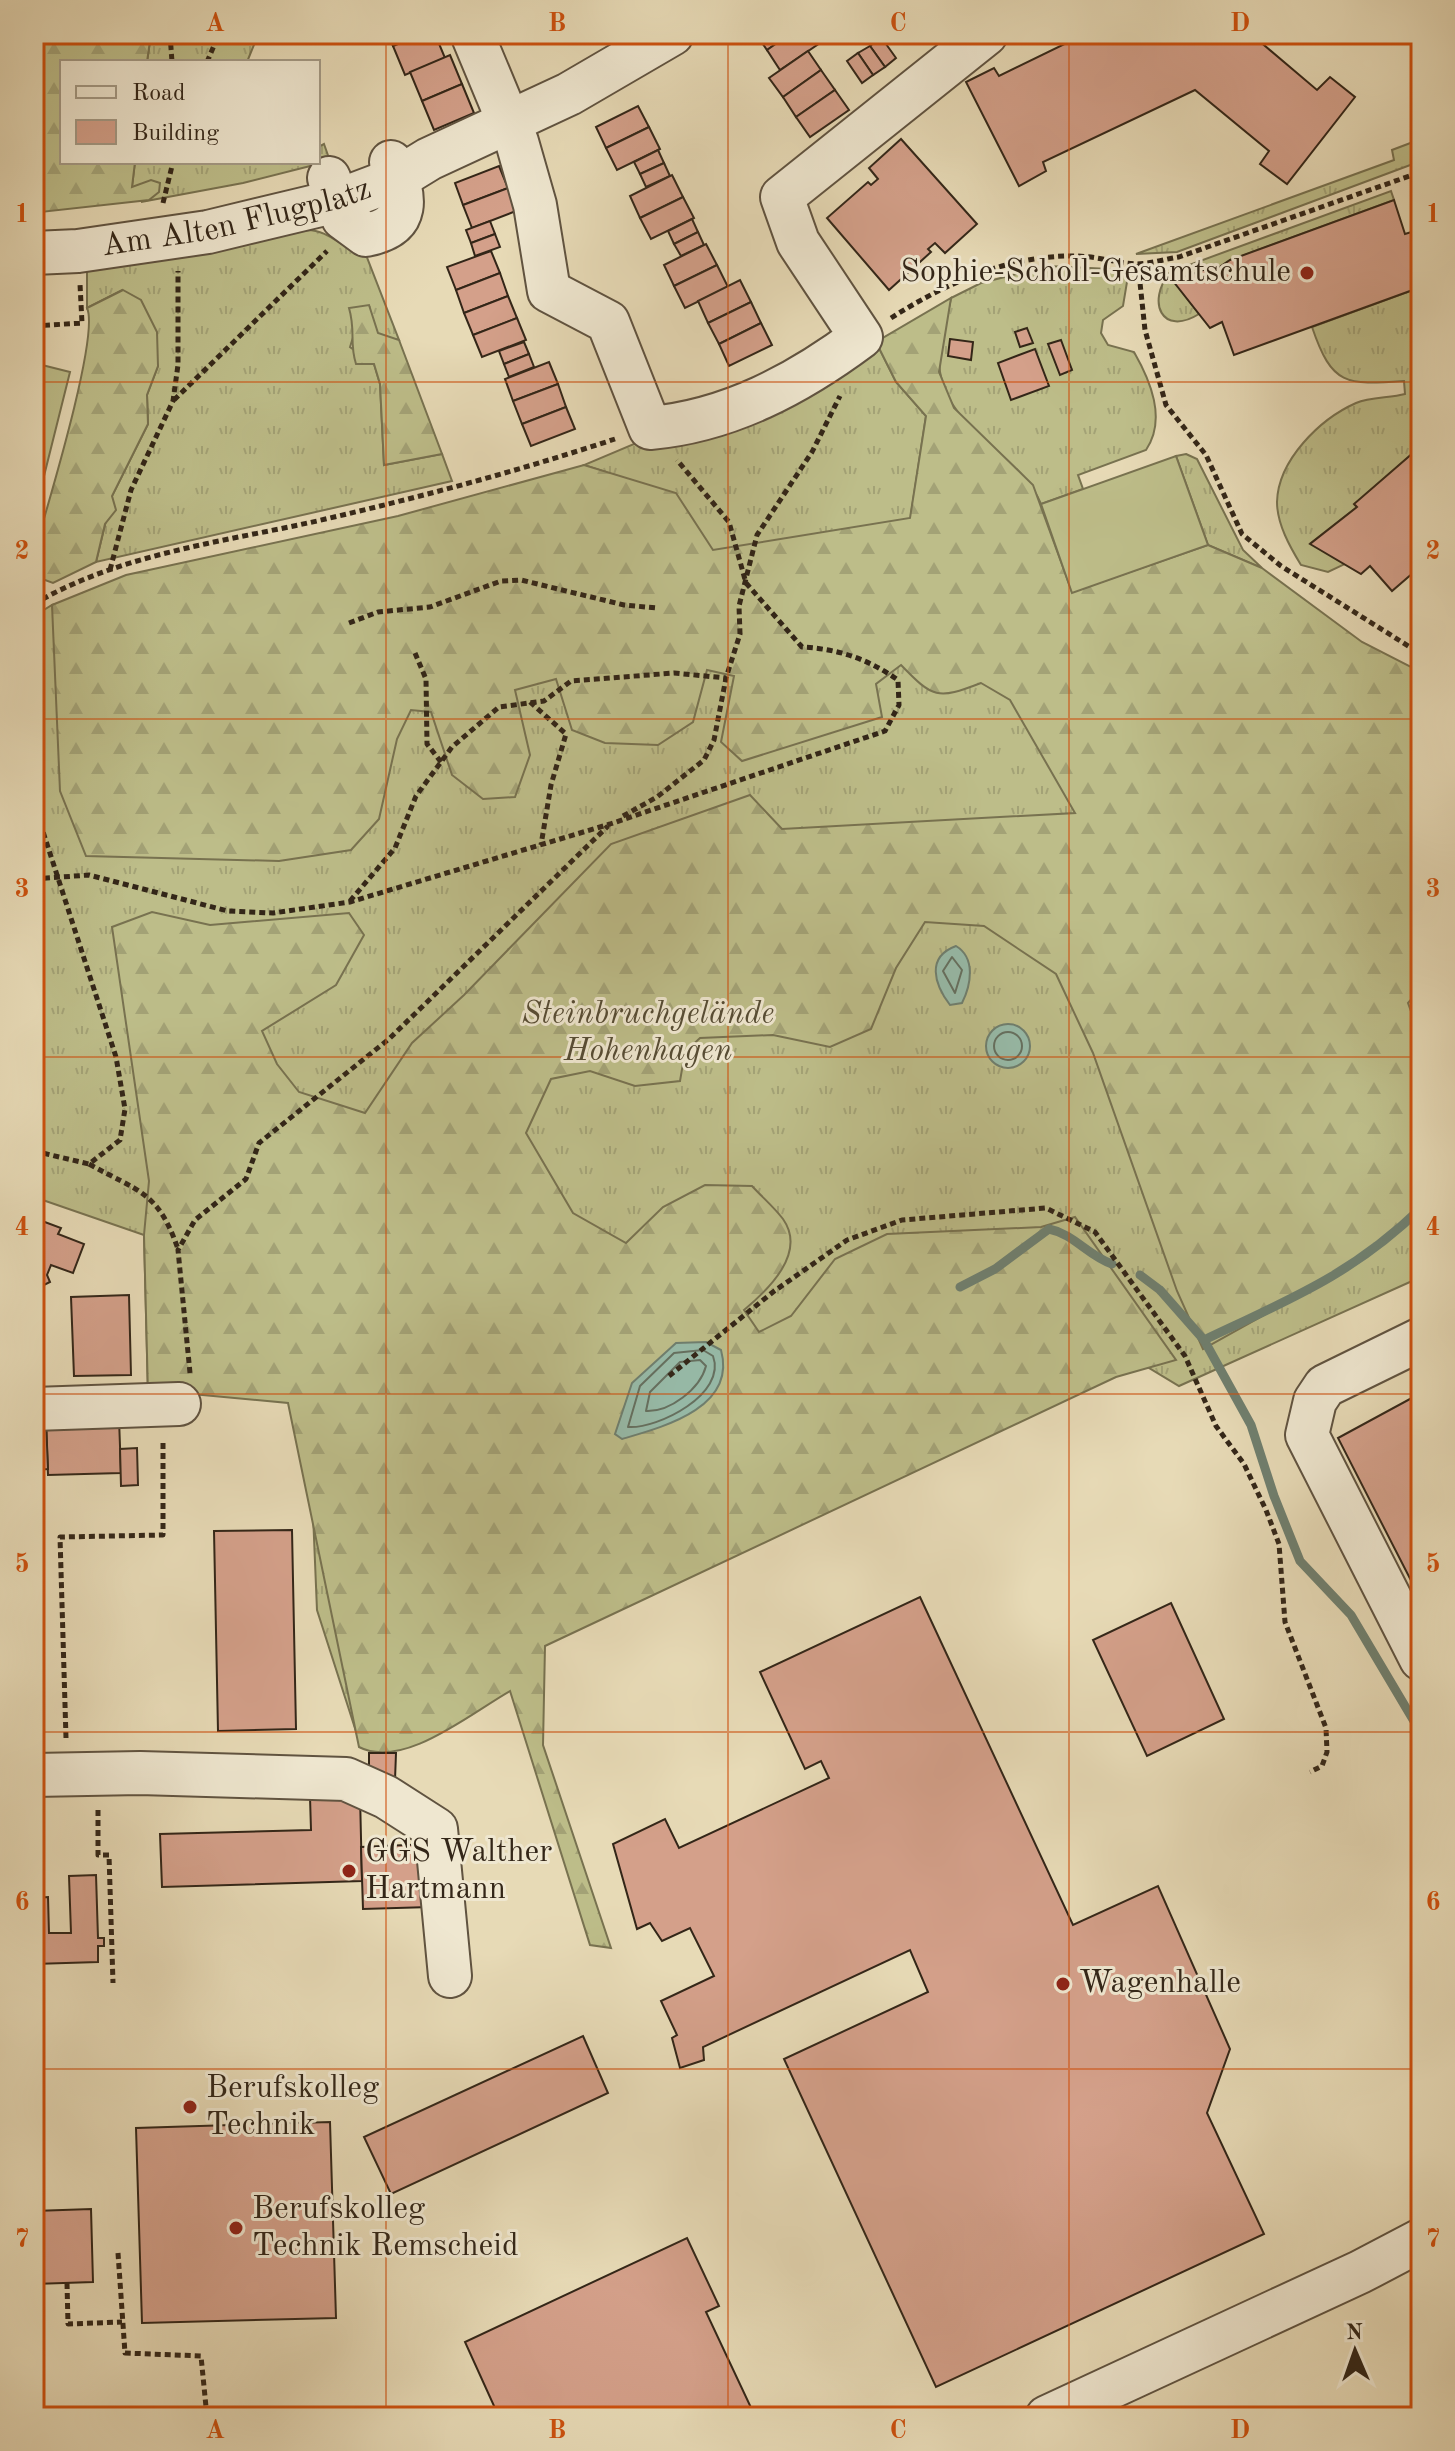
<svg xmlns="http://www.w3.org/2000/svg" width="1455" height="2451" viewBox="0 0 1455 2451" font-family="'Old Standard TT',serif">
<defs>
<pattern id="grass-tufts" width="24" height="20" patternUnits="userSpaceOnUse" patternTransform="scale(2)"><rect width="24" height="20" fill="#bdbd89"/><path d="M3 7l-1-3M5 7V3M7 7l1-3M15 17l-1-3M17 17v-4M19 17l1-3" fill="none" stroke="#a3a276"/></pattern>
<pattern id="forest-firs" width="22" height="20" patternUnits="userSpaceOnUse" patternTransform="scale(2)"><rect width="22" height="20" fill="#bdbd89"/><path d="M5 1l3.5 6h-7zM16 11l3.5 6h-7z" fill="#a3a276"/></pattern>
</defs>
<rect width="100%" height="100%" fill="#e7dab6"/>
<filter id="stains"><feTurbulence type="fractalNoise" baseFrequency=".0025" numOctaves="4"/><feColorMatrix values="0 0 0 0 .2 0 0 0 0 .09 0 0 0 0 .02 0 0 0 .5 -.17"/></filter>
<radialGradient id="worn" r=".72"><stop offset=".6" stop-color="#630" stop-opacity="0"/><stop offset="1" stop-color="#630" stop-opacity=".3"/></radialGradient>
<g fill="url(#grass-tufts)" stroke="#787250" stroke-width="2">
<polygon points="151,34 258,34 258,35 247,62 147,62"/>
<polygon points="1421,139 1421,161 1177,252 1136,254 1394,160 1392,150"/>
<polygon points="324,144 330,161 243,183 141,202 149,199 132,187 135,162 318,162 318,147"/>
<path d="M1391,191L1394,200L1231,260L1218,268L1216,265L1174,281L1199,314C1162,337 1146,302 1170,272Z"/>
<path d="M307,230C331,230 343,251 366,255L399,340L355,331L350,347L374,364L380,384L384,465L442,454L452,481L96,562L112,496L148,424L147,395L158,366L122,290L87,308V267Z"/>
<path d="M1048,266L1129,270L1123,306L1103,320L1101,333L1108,345L1134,352C1150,380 1167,419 1146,450L1078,475L1083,489L1041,504C1020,453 948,430 940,372C937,351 947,320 951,298L981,283Z"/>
<path d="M1421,287V446L1355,505L1357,507L1311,543L1345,564L1328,572L1301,565C1290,547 1277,524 1277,502C1278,460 1320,419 1356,403C1370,397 1390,398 1405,394L1404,381C1346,385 1332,386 1312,327Z"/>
<polygon points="876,342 896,382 926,416 911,514 1421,732 1421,1277 1179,1386 1129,1356 524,1639 361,1747 317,1610 308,1393 148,1394 144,1235 34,1197 34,616 52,605 603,471 584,465"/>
<polygon points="1186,454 1197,459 1243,550 1262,568 1208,545 1176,456"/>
</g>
<g fill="url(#forest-firs)" stroke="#787250" stroke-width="2">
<polygon points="34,34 151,34 147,62 62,62 62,162 135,162 132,187 151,180 160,183 159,192 149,200 41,212"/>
<path d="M123,290L141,300L157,332L158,366L147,395L148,424L112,496L116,510L105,524L96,562L53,583L34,576V553C45,514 100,336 87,308Z"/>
<path d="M951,298L939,372L954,408L1033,485L1072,592L1208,545L1262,568L1362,642L1421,672V988L1408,1003L1421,1039V1211L1358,1263L1203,1349L1177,1291L1093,1053L1056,974L984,926L925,922L896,968L871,1029L830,1047L773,1035L700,1038L685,1052L680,1081L635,1086L590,1071L551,1079L526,1133L573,1213L626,1243L663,1207L705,1185L752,1186C762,1197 774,1207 783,1219C807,1253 768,1290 744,1310L759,1332L791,1316L835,1259L887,1234L1041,1227L1075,1217L1176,1360L1116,1377L545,1646L543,1745L611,1948L590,1945L510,1691C471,1713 403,1770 359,1747L288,1403L181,1393L148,1394L144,1235L149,1181L112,927L152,912L210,925L349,913L364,935L336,985L262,1031L277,1064L299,1092L365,1113L412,1043L464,995L611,844L750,795L782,829L1075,813L1010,700L981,683C937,700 933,698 901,665L876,684L882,717L742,761L721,742L734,676L707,670L693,722L658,745L605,743L572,730L556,679L515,690L530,755L515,797L483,799L452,775L431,712L411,710L397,739L379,819L351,850L279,861L86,856L60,791L52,605L126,575L398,516L584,465L676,493L713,550L910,518L926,416L896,382L876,342Z"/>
<path d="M369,305L378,333L399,340L442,454L384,465L380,384L374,364H356C349,342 356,332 349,308Z"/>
</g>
<g fill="#bdbd89" stroke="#787250" stroke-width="2">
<polygon points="34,363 70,372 34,516"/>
<polygon points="1176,456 1208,545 1072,593 1041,504"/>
</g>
<g fill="#97bba9" stroke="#6f7f6f" stroke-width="2">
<path d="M956,946C976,958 971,985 962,1003L950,1005C934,984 926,957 956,946Z"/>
<circle cx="1008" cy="1046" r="22"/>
<path d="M706,1342L721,1350C737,1408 663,1427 622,1439L615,1434L632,1383L676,1343Z"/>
</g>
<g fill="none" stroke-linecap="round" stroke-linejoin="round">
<g stroke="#657060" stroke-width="2">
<polygon points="952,957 962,970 955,993 943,971"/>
<circle cx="1008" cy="1046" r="14"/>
<path d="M703,1350L713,1356C727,1394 658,1429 628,1427L640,1386L674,1353Z"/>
<path d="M700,1360L706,1366C700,1389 670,1412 646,1411L650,1392L680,1362Z"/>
</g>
<g stroke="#6f7f6f" stroke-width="9">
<polyline points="1140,1275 1160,1290 1204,1340 1251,1425 1274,1496 1300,1561 1351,1615 1421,1733"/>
<path d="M960,1287L995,1269L1049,1229C1074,1234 1087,1255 1112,1264"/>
<path d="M1204,1340C1288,1300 1352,1275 1421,1208"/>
</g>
</g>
<g fill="#d4a08a" stroke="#332618" stroke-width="2">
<polygon points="388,34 423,34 393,46"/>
<polygon points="423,34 435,34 445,58 405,75 393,46"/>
<polygon points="756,34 790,34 767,50"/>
<polygon points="790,34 813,34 820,43 780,70 767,50"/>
<polygon points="1085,34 1251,34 1317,90 1330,77 1355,97 1287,184 1260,164 1269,151 1195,90 1043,162 1046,171 1019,186 966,82 994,68 999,76"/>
<polygon points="881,37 896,58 885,67 870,46"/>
<polygon points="870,46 885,67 873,75 858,53"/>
<polygon points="808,51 821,70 783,97 769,78"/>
<polygon points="858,53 873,75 862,83 847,61"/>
<polygon points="450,55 462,84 422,101 410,72"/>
<polygon points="821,70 835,90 796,117 783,97"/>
<polygon points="462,84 474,113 434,130 422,101"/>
<polygon points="835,90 849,110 810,137 796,117"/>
<polygon points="638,106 649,127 606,148 596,127"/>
<polygon points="649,127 660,149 617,170 606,148"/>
<polygon points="901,139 977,224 945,253 935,243 928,249 931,252 889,290 827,218 868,182 871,185 878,179 869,168"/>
<polygon points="658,150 664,163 640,174 634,162"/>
<polygon points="664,163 670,176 646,187 640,174"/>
<polygon points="499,166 508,188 463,205 455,183"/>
<polygon points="672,175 683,197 640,218 630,196"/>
<polygon points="508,188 516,211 472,228 463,205"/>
<polygon points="683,197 694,218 651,239 640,218"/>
<polygon points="1394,200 1405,234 1421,229 1421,247 1412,251 1421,287 1234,355 1222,322 1210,328 1173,281 1217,265 1218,268 1230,260"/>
<polygon points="692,219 698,232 674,244 668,231"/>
<polygon points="490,221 495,234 471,243 466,230"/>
<polygon points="698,232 704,245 681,256 674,244"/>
<polygon points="495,234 500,247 475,256 471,243"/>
<polygon points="706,244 717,265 674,286 664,265"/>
<polygon points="491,251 500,273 456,290 447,267"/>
<polygon points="717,265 728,287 685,308 674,286"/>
<polygon points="500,273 508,296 464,313 456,290"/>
<polygon points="740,280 751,302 708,323 698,301"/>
<polygon points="508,296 517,318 473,335 464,313"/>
<polygon points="751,302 761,323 719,344 708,323"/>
<polygon points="517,318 526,340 482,357 473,335"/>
<polygon points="761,323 772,345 729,366 719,344"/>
<polygon points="1027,328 1033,343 1020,347 1015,332"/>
<polygon points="950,339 973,342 971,360 948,356"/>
<polygon points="1061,340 1072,370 1060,375 1048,344"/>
<polygon points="524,342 529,354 504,364 499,351"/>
<polygon points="1035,349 1049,386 1011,400 998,363"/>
<polygon points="529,354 534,367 509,377 504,364"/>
<polygon points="549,362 558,384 513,401 505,379"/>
<polygon points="558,384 566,407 522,424 513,401"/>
<polygon points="566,407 575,429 531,446 522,424"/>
<polygon points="1421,446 1421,566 1392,591 1370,566 1361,574 1310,544 1357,507 1354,504"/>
<polygon points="34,1218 61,1228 58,1234 84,1244 73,1273 51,1265 47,1275 50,1282 34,1290"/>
<polygon points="129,1295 131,1375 74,1376 71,1297"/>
<polygon points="1421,1393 1421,1600 1338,1438"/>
<polygon points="119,1419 121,1473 48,1475 46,1421"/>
<polygon points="34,1421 46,1421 48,1469 34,1470"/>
<polygon points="137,1448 138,1485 121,1486 120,1449"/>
<polygon points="292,1530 296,1729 218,1731 214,1531"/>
<polygon points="920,1597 1073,1925 1158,1886 1230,2049 1207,2113 1264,2234 936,2387 784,2059 928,1992 910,1950 703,2047 704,2060 680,2068 672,2038 677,2035 661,2001 714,1976 690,1928 662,1941 650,1923 637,1929 613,1844 665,1819 679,1848 829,1778 821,1761 805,1769 760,1672"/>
<polygon points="1171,1603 1224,1719 1147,1756 1093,1640"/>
<polygon points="34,1691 40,1691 41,1738 34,1738"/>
<polygon points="369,1753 396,1753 395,1780 369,1780"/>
<polygon points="360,1795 362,1881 162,1887 160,1834 311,1830 310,1797"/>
<polygon points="429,1844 430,1907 363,1909 361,1847"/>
<polygon points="96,1875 98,1938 104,1938 104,1946 98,1946 98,1962 34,1964 34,1898 48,1897 49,1933 71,1933 69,1876"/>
<polygon points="583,2036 608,2093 391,2194 364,2137"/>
<polygon points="330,2122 336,2318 142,2323 136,2128"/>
<polygon points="91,2209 93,2282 34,2284 34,2211"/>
<polygon points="687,2238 719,2306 706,2312 754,2414 747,2417 499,2417 465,2342"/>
<polygon points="1397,2408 1400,2417 1378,2417"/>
</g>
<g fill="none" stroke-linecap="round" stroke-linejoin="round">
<g stroke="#605340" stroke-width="46">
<g id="minor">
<path d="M472,34L517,142L535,205L549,291L608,322L650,428C729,421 798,384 861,337L798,242L782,197L986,34"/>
<path d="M329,178L343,218L366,235C412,226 406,197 391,162"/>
<path id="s1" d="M34,253L78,251L208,232L337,201L398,178L429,159L569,94L672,34"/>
<polyline points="1421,1339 1325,1386 1315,1401 1307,1435 1421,1659"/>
<polyline points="34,1409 179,1404"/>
<polyline points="34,1775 140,1773 346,1779 386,1797 436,1829 450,1976"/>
<polyline points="1047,2417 1360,2272 1421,2240"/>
</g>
</g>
<g stroke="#332618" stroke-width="5" stroke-dasharray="6 4" stroke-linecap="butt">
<polyline points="170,34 172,62"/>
<polyline points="207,62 219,34"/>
<polyline points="163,203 173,162"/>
<polyline points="1138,264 1145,330 1166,405 1206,455 1242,534 1281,566 1421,654"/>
<path d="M891,318C946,283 1009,255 1075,256C1096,256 1116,263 1136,264C1150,264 1165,259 1179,257L1421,172"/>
<polyline points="34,326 82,323 80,284"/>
<polyline points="174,400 327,251"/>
<polyline points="110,570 131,490 173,401 178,365 178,271"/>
<path d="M34,604C119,554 222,542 317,521C421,497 515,472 615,439"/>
<polyline points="34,618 34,634"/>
<polyline points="349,623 378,612 430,607 501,581 521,580 624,605 657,608"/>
<polyline points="415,653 426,679 427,744 441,762"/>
<polyline points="530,702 566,734 551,785 541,845"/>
<polyline points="34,804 116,1057 125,1109 120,1140 89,1164 34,1151"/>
<polyline points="623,816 657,797 704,760 714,740 726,678 740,634 739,606 757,535 812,452 840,396"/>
<path d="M34,879L89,875L228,911L273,913L350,902L610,824L885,731L899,705L898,680C868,659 839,649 802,647L746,583L729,522L677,460"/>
<polyline points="350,901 395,848 416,796 452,747 499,707 544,701 571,681 674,673 726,678"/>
<path d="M89,1164C139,1192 158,1191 178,1249"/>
<polyline points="190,1373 178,1250 195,1220 246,1179 259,1143 389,1039 608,826"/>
<polyline points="669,1376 773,1292 847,1240 902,1220 1046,1208 1095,1232 1185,1356 1216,1426 1244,1464 1266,1510 1279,1544 1285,1622 1326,1728 1327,1752 1322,1766 1310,1772"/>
<polyline points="66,1738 60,1537 163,1535 163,1441"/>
<polyline points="98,1810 98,1855 109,1855 113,1983"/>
<polyline points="118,2253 125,2353 201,2356 207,2417"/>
<polyline points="67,2283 68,2324 122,2322"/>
</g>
<use href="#minor" stroke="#efe7d0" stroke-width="42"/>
</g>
<path fill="none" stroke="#cd510e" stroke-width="2" stroke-opacity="0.55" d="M386,34V2417M728,34V2417M1069,34V2417M34,382H1421M34,719H1421M34,1057H1421M34,1394H1421M34,1732H1421M34,2069H1421"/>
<g fill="#8f2418" stroke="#efe7d0" stroke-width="3">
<circle cx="1307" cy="273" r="8"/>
<circle cx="349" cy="1871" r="8"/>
<circle cx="1063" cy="1984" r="8"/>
<circle cx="190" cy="2107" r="8"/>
<circle cx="236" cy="2228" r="8"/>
</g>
<g text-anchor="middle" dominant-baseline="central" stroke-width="6" stroke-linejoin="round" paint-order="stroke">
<g font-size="32" fill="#332618" stroke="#efe7d0">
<text stroke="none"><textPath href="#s1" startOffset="206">Am Alten Flugplatz</textPath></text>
</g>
<g font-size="32" fill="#332618" stroke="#efe7d0" text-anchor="start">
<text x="1291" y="273" text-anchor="end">Sophie-Scholl-Gesamtschule</text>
<text x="365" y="1853">GGS Walther<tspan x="365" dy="37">Hartmann</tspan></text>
<text x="1079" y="1984">Wagenhalle</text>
<text x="206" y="2089">Berufskolleg<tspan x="206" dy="37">Technik</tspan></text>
<text x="252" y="2210">Berufskolleg<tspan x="252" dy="37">Technik Remscheid</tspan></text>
</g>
<g font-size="32" font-style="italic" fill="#564c34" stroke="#efe7d0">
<text x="648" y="1015">Steinbruchgelände<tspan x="648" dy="37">Hohenhagen</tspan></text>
</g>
</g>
<rect width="1455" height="2451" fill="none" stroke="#e7dab6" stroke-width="88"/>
<rect x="60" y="60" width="260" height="104" fill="#efe7d0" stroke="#a49a86" stroke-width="2"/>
<rect x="76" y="86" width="40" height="12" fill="#efe7d0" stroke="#a49a86" stroke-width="2"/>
<text x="132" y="100" font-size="24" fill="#332618">Road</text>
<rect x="76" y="120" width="40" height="24" fill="#d4a08a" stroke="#a49a86" stroke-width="2"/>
<text x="132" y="140" font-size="24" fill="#332618">Building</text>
<g transform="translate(1355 2351) rotate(358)" stroke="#efe7d0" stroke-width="6" paint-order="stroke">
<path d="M0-6L14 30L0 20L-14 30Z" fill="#332618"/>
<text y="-12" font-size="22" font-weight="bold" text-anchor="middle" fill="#332618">N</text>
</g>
<rect x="44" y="44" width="1367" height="2363" fill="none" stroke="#cd510e" stroke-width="3"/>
<g font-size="26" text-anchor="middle" font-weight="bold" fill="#cd510e">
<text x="215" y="31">A</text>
<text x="557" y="31">B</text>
<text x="898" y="31">C</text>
<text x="1240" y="31">D</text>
<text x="22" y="222">1</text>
<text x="1433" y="222">1</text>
<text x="22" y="559">2</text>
<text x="1433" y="559">2</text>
<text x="22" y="897">3</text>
<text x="1433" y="897">3</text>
<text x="22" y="1235">4</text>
<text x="1433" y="1235">4</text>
<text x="22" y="1572">5</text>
<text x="1433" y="1572">5</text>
<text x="22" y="1910">6</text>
<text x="1433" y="1910">6</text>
<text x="22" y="2247">7</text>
<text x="1433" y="2247">7</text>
<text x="215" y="2438">A</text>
<text x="557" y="2438">B</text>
<text x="898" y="2438">C</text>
<text x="1240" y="2438">D</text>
</g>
<rect width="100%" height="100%" filter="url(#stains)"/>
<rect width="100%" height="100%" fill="url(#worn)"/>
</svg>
